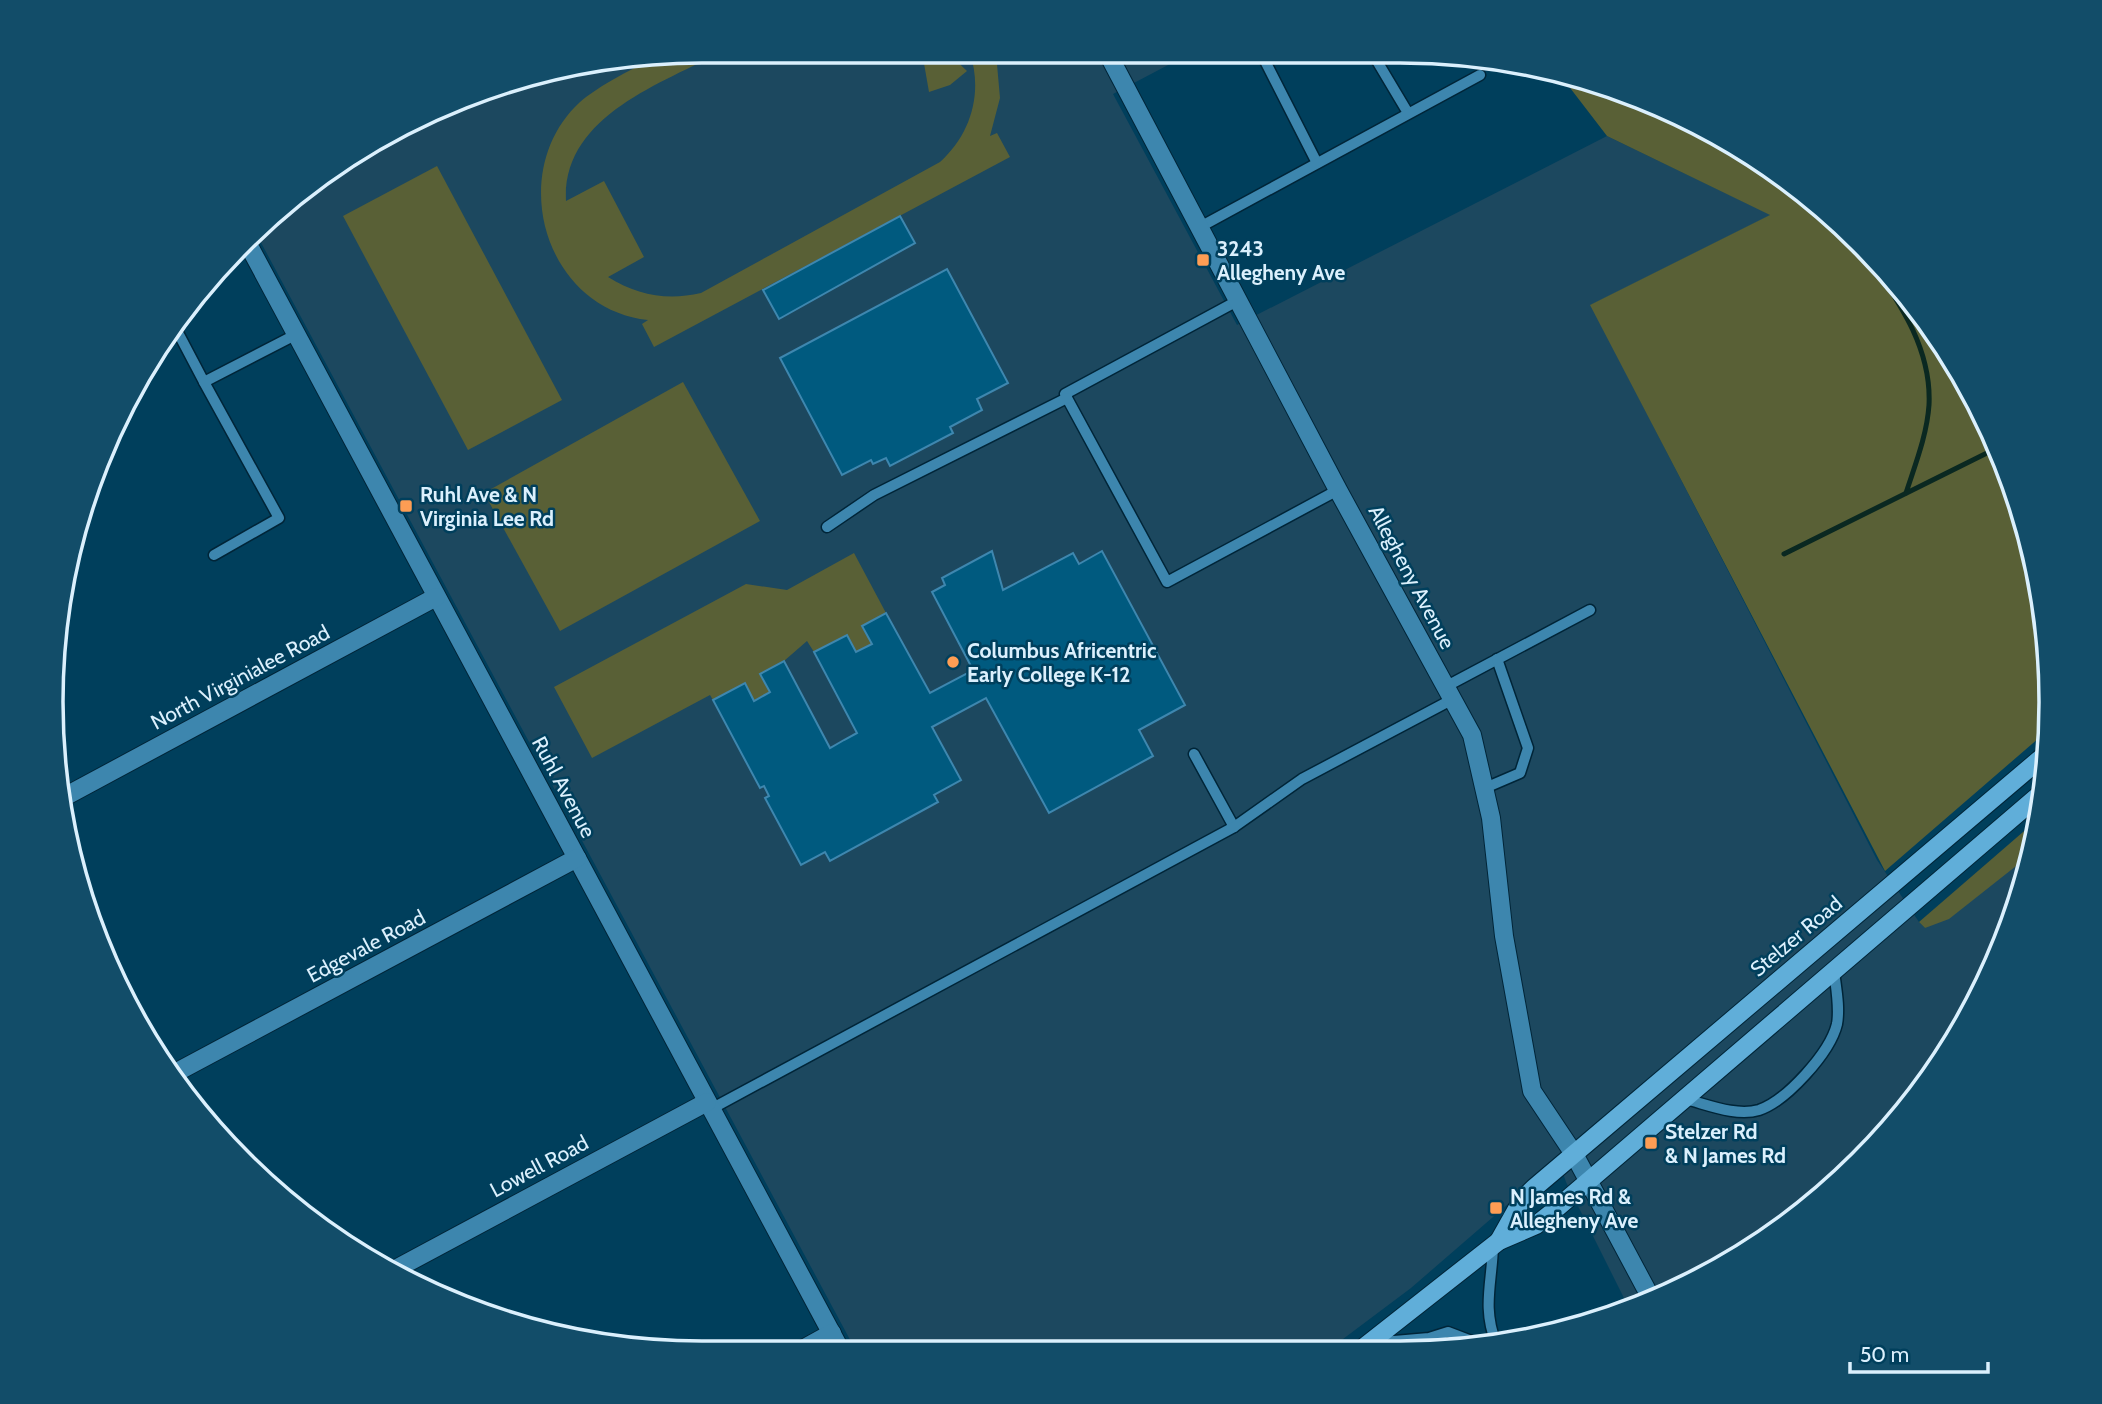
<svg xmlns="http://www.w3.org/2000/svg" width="2102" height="1404" viewBox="0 0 2102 1404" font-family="Cabin,sans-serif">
<rect width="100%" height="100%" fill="#003f5c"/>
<polygon fill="#1c485f" points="702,51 1189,54 1113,94 1237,325 1607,136 1771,215 1591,305 1877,860 1919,922 1925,928 2030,855 2017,912 1964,1028 1889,1132 1796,1219 1688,1286 1629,1308 1566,1182 1557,1156 1553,1165 1411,1288 1327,1351 855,1349 258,237 340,161 493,85"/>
<g fill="#596036">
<path d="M702,51H723C661,84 562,116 566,201L604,181L644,257L608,277C637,295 667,301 701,293L940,162C971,134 983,93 970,53H996L1000,98L990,136L997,133L1010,157L654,347L642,324L648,320C544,309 505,171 580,102C596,88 639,63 660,58C673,54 688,53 702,51Z"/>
<polygon points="922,52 948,53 967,71 950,85 929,92"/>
<polygon points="1564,80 1688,118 1830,213 1917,306 1984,414 2029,534 2050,660 2047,731 1885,871 1590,305 1770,215 1607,136"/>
<polygon points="437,166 562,400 468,450 343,216"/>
<polygon points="683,382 760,521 560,631 484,493"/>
<polygon points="854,553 886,613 862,626 872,644 856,652 847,635 814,652 807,641 784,661 761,674 770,692 754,701 745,683 713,700 710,695 592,758 554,687 746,584 787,590"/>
<polygon points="2038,819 2030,855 1949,919 1925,928 1919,922"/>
</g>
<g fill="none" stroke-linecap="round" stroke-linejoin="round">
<g stroke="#0a2821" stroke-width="5">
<path d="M1864,250C1895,297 1932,345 1929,405C1927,435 1915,465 1906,493"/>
<polyline points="1784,554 1997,448"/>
</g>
</g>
<g fill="#005a7f" stroke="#3e87af" stroke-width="2">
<polygon points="900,216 915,243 779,319 763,290"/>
<polygon points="947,269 1008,383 977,399 982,410 950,427 953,433 890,466 886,458 873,464 871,460 842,475 780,358"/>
<polygon points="992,551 1003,590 1073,553 1079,564 1102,551 1185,705 1139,730 1153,756 1049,813 986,698 932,727 961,780 934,795 938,802 830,861 825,852 801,865 765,798 769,796 764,786 760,788 713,700 745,683 754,701 770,692 760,674 784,661 830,748 844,740 857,733 814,652 847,635 856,652 872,644 862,626 886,613 930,693 968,673 973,670 932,592 945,585 942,578"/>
</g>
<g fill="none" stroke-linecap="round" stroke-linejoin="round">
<g stroke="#002538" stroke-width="13">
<g id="lane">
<polyline points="1262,55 1317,163"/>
<polyline points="1374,56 1408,113"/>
<polyline points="1200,227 1480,75"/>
<polyline points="1239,300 1065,394 1067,398 1167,582 1338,490"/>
<polyline points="174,325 204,382"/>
<polyline points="827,527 874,495 1067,398"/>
<polyline points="214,555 279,518 204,382 295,335"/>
<polyline points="1445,687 1590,610"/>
<polyline points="1194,754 1234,827"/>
<polyline points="1485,788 1520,773 1528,748 1497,659"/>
<path d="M1685,1099C1706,1104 1736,1117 1759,1110C1786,1101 1830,1053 1837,1024C1840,1007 1836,988 1834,971"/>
<polyline points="711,1109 1234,827 1302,779 1453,699"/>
<path d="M1493,1246C1492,1283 1482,1307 1496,1343"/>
<polyline points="1371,1343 1429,1338 1448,1332 1482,1345"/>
</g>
</g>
<g stroke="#002538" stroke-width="20">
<g id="street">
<polyline points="1108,54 1338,490 1472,735 1491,818 1504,936 1532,1091 1574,1154 1652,1300"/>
<polyline points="249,246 840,1349"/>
<polyline points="66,796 436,597"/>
<polyline points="175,1073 577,858"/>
<polyline points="392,1271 707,1102"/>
<polyline points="803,1349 832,1333"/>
</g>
</g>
<g stroke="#002538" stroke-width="20">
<g id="primary">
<polyline points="1499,1241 1522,1200 1534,1188 2047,753"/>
<polyline points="1359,1351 1499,1241 1536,1225 1550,1214 2045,790"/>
</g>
</g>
<use href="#lane" stroke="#3d86ae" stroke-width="10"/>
<use href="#street" stroke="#3d86ae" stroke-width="18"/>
<use href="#primary" stroke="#60aed9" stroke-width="18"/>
</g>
<g fill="#fd9d54" stroke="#003f5c" stroke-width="2.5">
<rect x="1196" y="253" width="14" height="14" rx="3.5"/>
<rect x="399" y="499" width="14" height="14" rx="3.5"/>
<circle cx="953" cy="662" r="7"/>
<rect x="1644" y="1136" width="14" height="14" rx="3.5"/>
<rect x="1489" y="1201" width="14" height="14" rx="3.5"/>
</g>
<g text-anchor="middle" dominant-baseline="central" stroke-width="5" stroke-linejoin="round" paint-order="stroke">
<g font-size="21" font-weight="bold" fill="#dbf0fd" stroke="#003f5c" text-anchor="start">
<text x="1217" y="248">3243<tspan x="1217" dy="24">Allegheny Ave</tspan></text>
<text x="420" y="494">Ruhl Ave &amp; N<tspan x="420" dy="24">Virginia Lee Rd</tspan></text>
<text x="967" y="650">Columbus Africentric<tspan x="967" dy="24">Early College K-12</tspan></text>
<text x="1665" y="1131">Stelzer Rd<tspan x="1665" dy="24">&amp; N James Rd</tspan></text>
<text x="1510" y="1196">N James Rd &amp;<tspan x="1510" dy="24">Allegheny Ave</tspan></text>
</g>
<g font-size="21" fill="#dbf0fd" stroke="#003f5c">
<text transform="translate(1412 577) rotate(62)">Allegheny Avenue</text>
<text transform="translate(240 677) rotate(-28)">North Virginialee Road</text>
<text transform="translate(564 787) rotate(62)">Ruhl Avenue</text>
<text transform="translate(1796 936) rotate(-40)">Stelzer Road</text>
<text transform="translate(366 946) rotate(-28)">Edgevale Road</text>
<text transform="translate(539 1166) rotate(-28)">Lowell Road</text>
</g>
</g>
<path d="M0 0H2102V1404H0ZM702 63H1400A639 639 0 0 1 2039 702V702A639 639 0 0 1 1400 1341H702A639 639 0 0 1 63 702V702A639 639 0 0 1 702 63Z" fill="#124d69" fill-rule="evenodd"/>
<path fill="none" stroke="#dbf0fd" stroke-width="3.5" d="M702 63H1400A639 639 0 0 1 2039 702V702A639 639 0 0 1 1400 1341H702A639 639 0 0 1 63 702V702A639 639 0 0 1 702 63Z"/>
<path d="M1850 1362v10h138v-10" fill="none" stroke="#dbf0fd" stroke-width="3.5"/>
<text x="1860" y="1362" font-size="21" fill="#dbf0fd" stroke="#003f5c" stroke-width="5" paint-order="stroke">50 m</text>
</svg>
